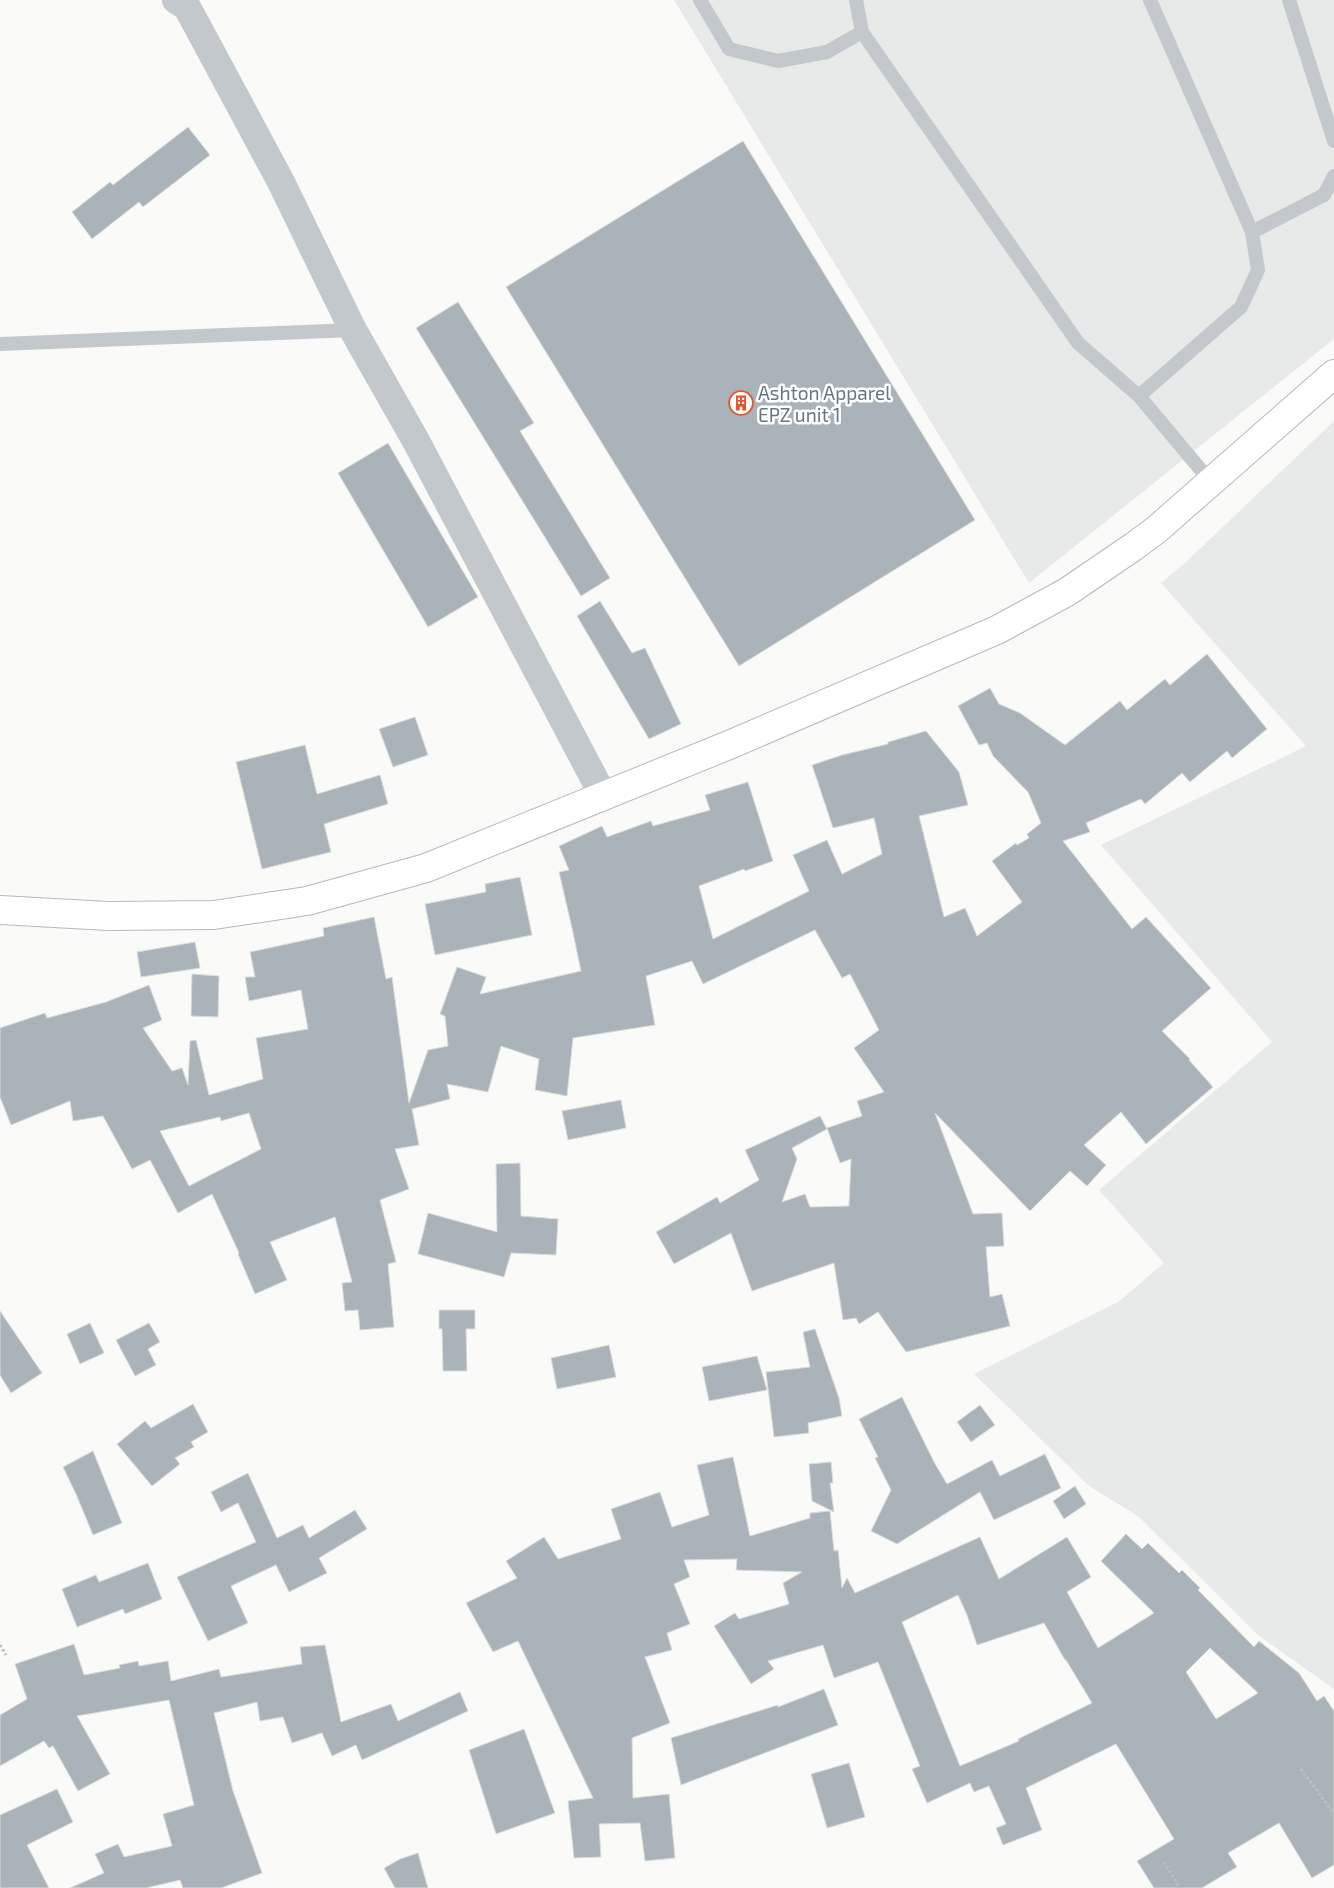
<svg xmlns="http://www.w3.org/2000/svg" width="1334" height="1888" viewBox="0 0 1334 1888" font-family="'Exo 2',sans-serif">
<rect width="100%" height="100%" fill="#fafaf8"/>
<g fill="#e8e9e9">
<polygon points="674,0 1334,0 1334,339 1029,583"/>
<polygon points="1334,421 1334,1689 1259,1636 1138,1516 1089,1486 974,1374 1118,1302 1164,1263 1099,1190 1272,1042 1101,845 1306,746 1161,583 1185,563"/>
</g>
<g fill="#aab3b9" stroke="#dcdcda" fill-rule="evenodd">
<polygon points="188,127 210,155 143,207 139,202 92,239 72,212 110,182 113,185"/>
<polygon points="743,141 975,520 739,666 506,287"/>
<polygon points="458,302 534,423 520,431 610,578 581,596 416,328"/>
<polygon points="388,443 478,597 428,627 338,473"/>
<polygon points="600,601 632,653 645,648 681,724 649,739 577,616"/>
<path d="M1207,654L1267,729L1232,758L1227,751L1190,782L1182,773L1145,804L1141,799L1086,823L1090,832L1063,841L1132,929L1146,917L1211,988L1162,1031L1190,1059L1189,1060L1213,1087L1146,1144L1121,1112L1084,1145L1106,1165L1087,1186L1070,1171L1030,1211L935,1113L973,1214L1002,1213L1004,1246L986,1247L990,1297L1002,1294L1010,1326L906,1352L878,1312L859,1324L856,1318L843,1320L834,1263L752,1291L731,1233L674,1264L656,1232L717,1197L720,1203L759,1180L745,1150L820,1116L827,1129L792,1148L797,1159L782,1202L805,1194L810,1207L849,1206L851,1159L840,1163L827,1128L862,1116L857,1101L884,1092L854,1048L879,1030L850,974L842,978L815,930L703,984L692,961L646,976L655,1025L573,1038L567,1096L535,1090L539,1059L501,1046L488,1092L447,1084L450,1099L412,1109L419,1145L395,1149L409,1189L380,1200L396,1262L388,1264L394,1327L360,1330L358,1310L345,1311L342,1283L352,1282L335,1217L270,1242L287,1280L255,1294L238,1254L239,1253L212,1194L178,1213L150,1160L132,1169L103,1116L73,1121L70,1101L11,1125L0,1097V1028L45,1013L47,1018L106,1002L149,985L162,1020L143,1028L172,1071L182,1068L188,1085L190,1041L196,1040L209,1095L263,1079L256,1038L308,1029L301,990L249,1001L245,977H255L250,952L324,936L323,928L374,917L386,979L392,977L409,1103L428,1050L448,1046L445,1016L440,1014L457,967L486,977L480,994L581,971L572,928L559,872L569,870L559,846L602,826L607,837L651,821L653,826L710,810L705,795L748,782L773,861L745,871L744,869L699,886L713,939L809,891L793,855L827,840L842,874L882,854L874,818L833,828L812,765L842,755L888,744V742L926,731L959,772L968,805L919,816L944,917L965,908L977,936L1022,902L992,861L1016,843L1017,845L1029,838L1027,834L1041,823L1028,792L993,756L987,743L979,745L958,706L990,688L999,704L1020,713L1065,745L1120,701L1127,710L1165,679L1170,685ZM249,1113L261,1149L189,1186L160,1131L220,1117L221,1121Z"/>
<polygon points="415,717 428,755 393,767 379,729"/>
<polygon points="305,745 317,794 380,775 388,804 324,824 331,852 262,869 236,762"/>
<polygon points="520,877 532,935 435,955 425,904 486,892 485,884"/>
<polygon points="195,942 200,968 141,977 137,952"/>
<polygon points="192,974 219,976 218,1017 191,1016"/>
<polygon points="621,1100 626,1128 568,1140 562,1111"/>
<polygon points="520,1163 521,1216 558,1219 556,1255 511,1253 504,1277 418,1254 428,1213 497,1232 496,1164"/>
<polygon points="439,1310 475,1310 475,1329 466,1329 467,1371 443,1371 442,1329 439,1329"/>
<polygon points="0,1311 42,1373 11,1393 0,1375"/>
<polygon points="90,1323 104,1353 80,1364 67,1334"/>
<polygon points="149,1323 160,1342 148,1349 156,1365 135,1376 116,1340"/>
<polygon points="815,1329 839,1398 842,1416 808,1423 809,1433 774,1437 766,1372 810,1367 803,1332"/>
<polygon points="609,1345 616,1377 557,1389 551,1358"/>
<polygon points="757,1356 767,1390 709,1401 702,1367"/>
<polygon points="902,1397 934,1462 947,1484 992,1460 1000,1476 1045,1454 1061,1488 994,1520 980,1492 897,1544 871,1531 891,1490 875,1458 878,1457 859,1419"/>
<polygon points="193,1404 208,1432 191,1442 194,1447 175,1458 180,1464 152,1486 117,1444 145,1421 151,1428"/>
<polygon points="980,1405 995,1425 971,1442 957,1422"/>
<polygon points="93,1451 122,1523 93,1535 76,1494 63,1467"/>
<path d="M733,1457L750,1536L810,1518V1513L830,1511L834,1551L838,1550L842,1588L847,1578L855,1593L980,1537L999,1579L1067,1537L1091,1577L1067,1592L1098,1648L1154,1613L1101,1561L1126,1534L1142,1549L1148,1543L1179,1573L1182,1570L1200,1588L1198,1590L1254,1647L1259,1641L1299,1673L1317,1701L1324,1696L1334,1711V1865L1312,1878L1279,1823L1228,1853L1237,1867L1202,1888H1154L1137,1861L1174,1839L1116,1744L1026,1788L1042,1830L1003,1845L996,1828L1006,1824L989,1786L974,1792L970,1783L927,1803L912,1769L920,1766L878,1662L834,1678L823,1645L768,1661L774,1669L751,1684L714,1626L735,1613L739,1619L789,1604L783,1583L802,1572L736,1570L737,1559L684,1560L690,1577L674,1584L690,1624L667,1633L672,1650L645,1657L670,1723L632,1738L633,1798L669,1794L675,1858L645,1861L640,1823L599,1824L601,1857L574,1858L568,1801L593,1798L518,1641L493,1652L466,1603L517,1578L506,1561L544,1537L558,1559L621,1539L611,1509L660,1492L672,1527L709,1515L697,1465ZM958,1595L967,1615L977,1645L1044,1623L1065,1660H1066L1092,1703L1018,1739L1019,1741L960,1766L902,1622ZM1210,1648L1258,1693L1216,1719L1186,1672Z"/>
<polygon points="831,1462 833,1483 830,1483 834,1512 812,1501 809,1464"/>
<polygon points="248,1473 277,1538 303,1525 309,1538 355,1510 367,1529 319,1558 327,1573 289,1592 276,1565 231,1586 248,1623 208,1641 177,1577 256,1542 238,1503 221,1512 211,1492"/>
<polygon points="1075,1486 1086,1504 1064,1519 1053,1501"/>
<polygon points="148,1563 162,1599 125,1614 123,1609 77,1627 62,1589 96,1575 99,1582"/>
<polygon points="74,1644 84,1675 120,1668 119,1665 138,1661 139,1666 168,1661 171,1681 219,1669 221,1677 302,1664 300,1647 325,1645 341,1722 391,1704 398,1721 460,1692 468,1711 362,1760 356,1745 332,1756 322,1733 292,1743 283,1717 260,1721 257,1702 214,1713 233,1791 262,1873 221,1888 183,1888 180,1880 146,1888 70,1888 104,1873 95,1854 118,1844 124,1857 172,1846 163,1814 194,1805 169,1700 77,1716 110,1774 78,1791 53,1746 49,1748 44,1741 0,1766 0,1715 27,1699 15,1664"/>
<polygon points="824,1689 838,1725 681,1785 671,1738 778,1705 778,1707"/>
<polygon points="524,1729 555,1813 496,1834 469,1750"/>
<polygon points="849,1763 865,1817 827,1828 811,1774"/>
<polygon points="57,1789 73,1822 27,1845 49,1888 0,1888 0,1815"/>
<polygon points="418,1853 428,1888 395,1888 384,1868 400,1859"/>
</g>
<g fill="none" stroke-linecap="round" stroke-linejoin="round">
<g stroke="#b3babf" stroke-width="30">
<polyline id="secondary" points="0,910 108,916 214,915 307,901 426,868 729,745 997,630 1067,592 1133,547 1156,530 1334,374"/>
</g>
<g stroke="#bbbfc2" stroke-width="3" stroke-dasharray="2.5 2.5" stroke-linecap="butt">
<polyline points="0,1645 6,1655"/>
<polyline points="1301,1769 1334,1814"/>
<polyline points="1164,1862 1180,1888"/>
</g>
<g stroke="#c3c8cc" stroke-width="14">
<polyline points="700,0 729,49 778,61 827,52 862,32 1078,343 1139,396 1211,482"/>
<polyline points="856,0 862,32"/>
<polyline points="1289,0 1334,141"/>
<polyline points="1252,232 1324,195 1334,176"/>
<polyline points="0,344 353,330"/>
<polyline points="1139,396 1241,307 1258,270 1252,232 1150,0"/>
</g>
<polyline stroke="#c3c8cc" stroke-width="28" points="176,0 187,7 281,182 353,330 416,441 604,797"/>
<use href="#secondary" stroke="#fff" stroke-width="28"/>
</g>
<defs>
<g id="building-ring" transform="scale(1.25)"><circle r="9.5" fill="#fff" stroke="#e4572e" stroke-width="1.5"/><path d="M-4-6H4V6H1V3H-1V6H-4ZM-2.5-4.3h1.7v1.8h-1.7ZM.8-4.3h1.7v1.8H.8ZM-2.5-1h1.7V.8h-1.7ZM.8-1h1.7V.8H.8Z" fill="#e4572e"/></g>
</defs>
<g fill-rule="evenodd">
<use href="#building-ring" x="741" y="403"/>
</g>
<g text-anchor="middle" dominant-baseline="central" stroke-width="5" stroke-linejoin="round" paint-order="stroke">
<g font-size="19" fill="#657683" stroke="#fff" text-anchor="start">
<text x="758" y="392">Ashton Apparel<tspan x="758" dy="22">EPZ unit 1</tspan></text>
</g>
</g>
</svg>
